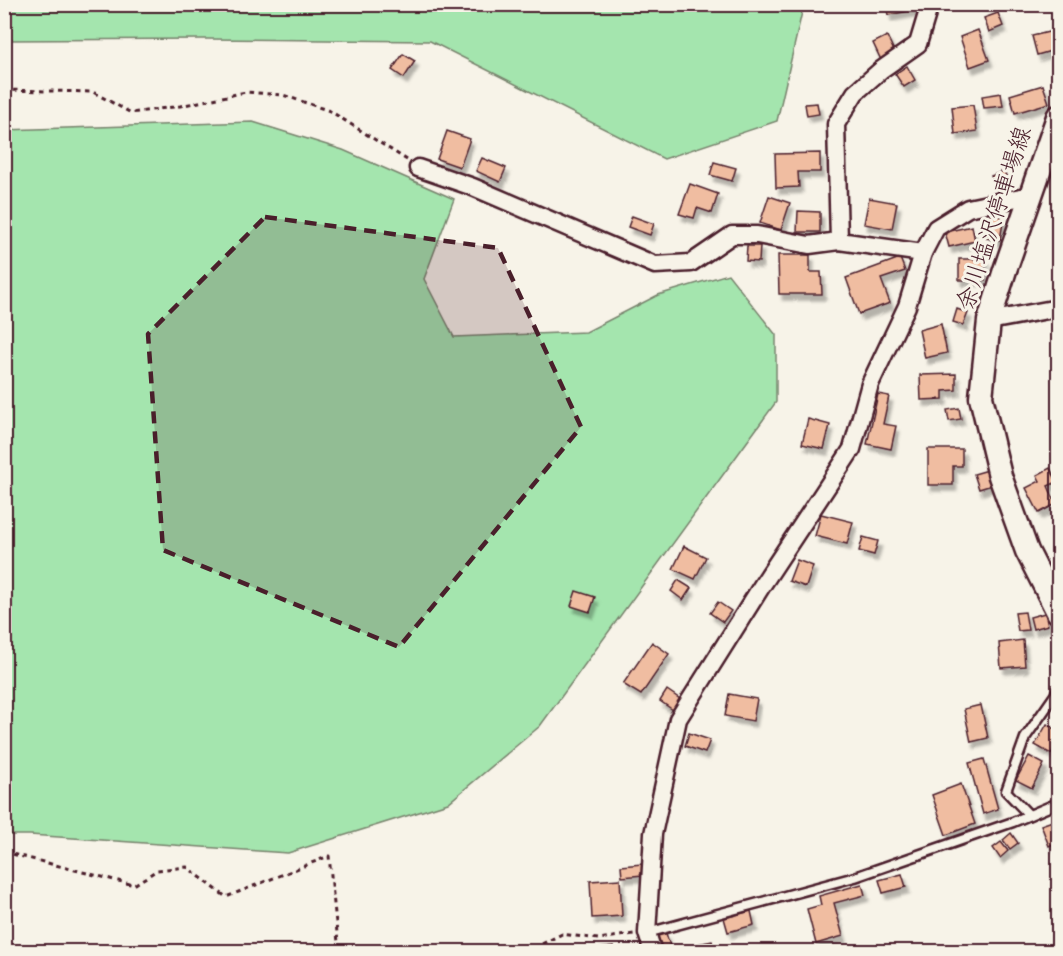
<svg xmlns="http://www.w3.org/2000/svg" width="1063" height="956" viewBox="0 0 1063 956" font-family="'Indie Flower','Klee One',sans-serif">
<defs>
<filter id="shadow"><feDropShadow dx="3.5" dy="6" stdDeviation="1.5" flood-color="#0004"/></filter>
</defs>
<rect width="100%" height="100%" fill="#f7f3e8"/>
<filter id="ink" filterUnits="userSpaceOnUse"><feTurbulence type="fractalNoise" baseFrequency=".0167" numOctaves="2"/><feDisplacementMap in="SourceGraphic" scale="12" xChannelSelector="R" yChannelSelector="G"/><feConvolveMatrix kernelMatrix="1 2 1 2 8 2 1 2 1" color-interpolation-filters="sRGB"/></filter>
<g filter="url(#ink)">
<g fill="#a4e5ae" stroke="#77826c" stroke-width="1.5">
<polygon points="4,5 5,4 810,5 802,12 777,121 664,159 430,41 208,39 5,40"/>
<polygon points="253,122 343,150 454,199 424,279 454,337 586,332 658,295 728,274 776,335 776,402 540,726 448,803 288,853 30,835 5,835 4,130"/>
</g>
<g fill="#f0bda1" stroke="#4a1f2b" stroke-width="1.5" filter="url(#shadow)">
<polygon points="886,4 919,4 920,9 888,15"/>
<polygon points="998,13 1003,26 989,32 984,18"/>
<polygon points="978,30 989,60 970,67 960,37"/>
<polygon points="1057,30 1058,36 1058,49 1037,55 1032,36"/>
<polygon points="887,36 895,53 881,60 873,43"/>
<polygon points="403,54 415,61 404,78 392,70"/>
<polygon points="907,66 915,80 904,87 895,74"/>
<polygon points="1043,85 1049,103 1015,113 1010,95"/>
<polygon points="1001,93 1003,106 984,108 982,96"/>
<polygon points="817,103 819,114 807,116 805,104"/>
<polygon points="973,105 977,131 955,134 952,107"/>
<polygon points="447,131 470,139 460,167 437,159"/>
<polygon points="820,153 820,172 798,172 799,187 776,188 775,154"/>
<polygon points="482,158 506,168 500,182 476,171"/>
<polygon points="714,162 736,168 732,181 710,175"/>
<polygon points="1004,171 1010,185 997,191 991,176"/>
<polygon points="690,184 718,194 712,213 697,208 694,218 679,214"/>
<polygon points="769,196 790,203 781,230 760,223"/>
<polygon points="869,198 897,203 892,229 864,224"/>
<polygon points="798,211 820,212 820,232 797,232"/>
<polygon points="990,215 1004,217 1000,240 986,238"/>
<polygon points="632,216 654,224 650,235 628,227"/>
<polygon points="972,226 975,241 949,247 945,232"/>
<polygon points="747,246 760,246 759,262 746,261"/>
<polygon points="778,255 810,255 810,272 821,272 822,294 779,294"/>
<polygon points="900,258 905,271 881,279 890,303 859,314 846,278"/>
<rect x="959" y="259" width="26" height="21"/>
<polygon points="957,309 968,313 963,325 953,322"/>
<polygon points="941,324 947,353 925,358 919,330"/>
<polygon points="956,374 956,390 943,391 943,399 921,400 920,375"/>
<polygon points="878,394 889,396 883,424 896,426 891,449 867,444"/>
<polygon points="959,408 961,419 949,421 947,410"/>
<polygon points="808,419 830,425 824,449 802,444"/>
<polygon points="928,449 962,449 962,466 953,466 953,485 928,485"/>
<polygon points="1050,468 1057,482 1048,486 1056,504 1039,513 1026,488 1040,481 1037,475"/>
<polygon points="988,470 992,485 979,489 974,474"/>
<polygon points="821,514 853,522 847,544 815,536"/>
<polygon points="863,537 878,541 874,555 859,551"/>
<polygon points="684,546 706,557 695,579 673,569"/>
<polygon points="797,560 813,566 806,587 789,581"/>
<polygon points="678,580 691,588 683,600 671,591"/>
<polygon points="576,591 595,597 590,612 571,606"/>
<polygon points="718,602 731,611 723,622 710,613"/>
<polygon points="1025,612 1028,630 1018,631 1015,613"/>
<polygon points="1045,613 1048,625 1033,629 1030,617"/>
<polygon points="1023,640 1025,666 1001,668 999,643"/>
<polygon points="652,642 669,654 641,695 623,684"/>
<polygon points="667,690 680,699 673,710 660,701"/>
<polygon points="729,694 757,699 753,721 725,716"/>
<polygon points="981,705 988,738 971,742 964,709"/>
<polygon points="1047,724 1058,731 1058,740 1051,754 1035,745"/>
<polygon points="689,733 710,740 705,753 685,746"/>
<polygon points="1029,756 1044,764 1032,788 1016,780"/>
<polygon points="984,759 998,809 983,814 969,763"/>
<polygon points="961,784 975,824 946,835 932,795"/>
<polygon points="1058,819 1058,842 1049,846 1041,825"/>
<polygon points="1011,833 1018,843 1010,849 1003,840"/>
<polygon points="1001,842 1008,851 1000,858 993,848"/>
<polygon points="642,864 643,875 622,877 621,866"/>
<polygon points="902,874 906,887 883,893 879,880"/>
<polygon points="620,879 622,916 592,918 590,881"/>
<polygon points="862,884 865,895 834,903 843,936 816,944 807,909 821,905 819,896"/>
<polygon points="751,911 754,925 728,932 724,918"/>
<polygon points="666,933 670,946 659,949 656,936"/>
<polygon points="712,941 715,952 681,952 681,947"/>
<polygon points="613,947 614,952 580,951"/>
</g>
<g fill="none" stroke-linecap="round" stroke-linejoin="round">
<g stroke="#4a1f2b" stroke-width="13">
<g id="lane">
<polyline points="1029,815 1006,791 1025,738 1055,695 1058,688"/>
<polyline points="647,933 855,877 1013,822 1058,803"/>
</g>
</g>
<g stroke="#4a1f2b" stroke-width="21">
<g id="street">
<polyline points="418,168 473,187 655,265 691,263 732,235 757,235 809,245 839,241 923,253"/>
<polyline points="839,241 836,124 855,93 881,70 918,44 930,4"/>
<polyline points="989,321 1058,308"/>
<polyline points="653,952 647,933 653,834 678,719 763,584 852,449 870,384 907,306 923,253 936,228 968,208 1031,195"/>
</g>
</g>
<g stroke="#4a1f2b" stroke-width="27">
<polyline id="secondary" points="1058,117 1005,270 989,321 981,397 1000,476 1027,551 1058,612"/>
</g>
<g stroke="#4a1f2b" stroke-width="3" stroke-dasharray="4.5 4.5" stroke-linecap="butt">
<polyline points="4,90 93,92 131,113 180,106 246,92 283,95 330,111 407,160"/>
<polyline points="4,852 134,885 157,870 187,867 226,897 329,856 339,952"/>
<polyline points="4,869 6,952"/>
<polyline points="526,952 562,934 598,939 634,934"/>
</g>
<use href="#lane" stroke="#f7f3e8" stroke-width="8"/>
<use href="#street" stroke="#f7f3e8" stroke-width="16"/>
<use href="#secondary" stroke="#f7f3e8" stroke-width="22"/>
</g>
</g>
<path fill="#4a1f2b" fill-opacity="0.2" stroke="#4a1f2b" stroke-width="4.5" stroke-dasharray="12 8" stroke-linejoin="round" d="M265,217L498,248L581,427L399,647L163,550L148,334Z"/>
<g text-anchor="middle" dominant-baseline="central" stroke-width="6" stroke-linejoin="round" paint-order="stroke">
<g font-size="24" fill="#4a1f2b" stroke="#f7f3e8">
<text transform="translate(996 219) rotate(-72)">余川塩沢停車場線</text>
</g>
</g>
<rect width="1063" height="956" fill="none" stroke="#f7f3e8" stroke-width="24"/>
<rect x="12" y="12" width="1039" height="932" fill="none" stroke="#4a1f2b" stroke-width="2" filter="url(#ink)"/>
</svg>
